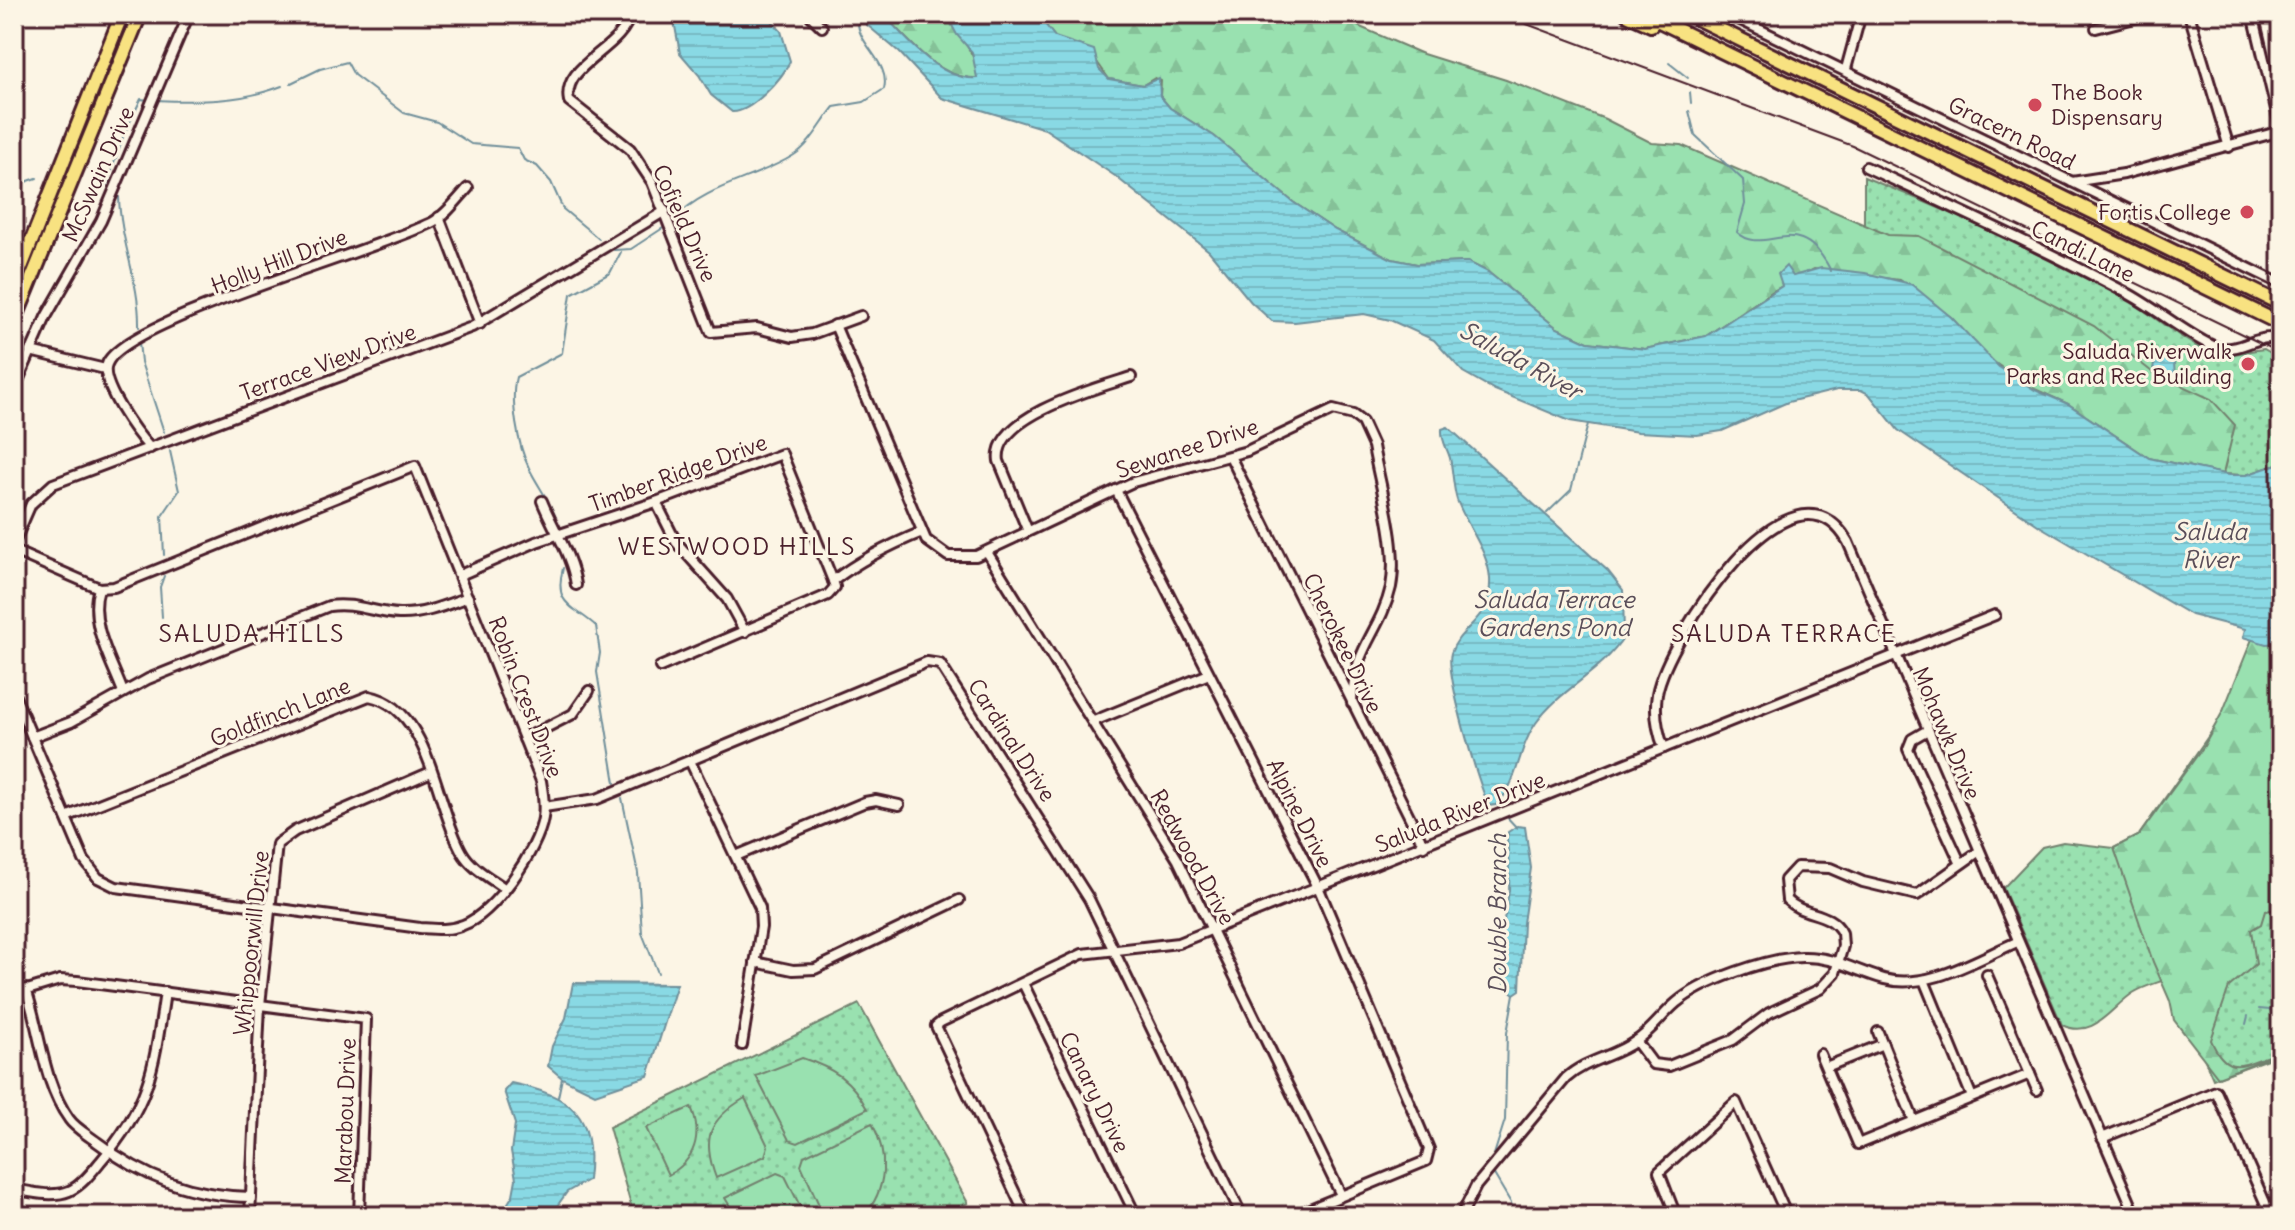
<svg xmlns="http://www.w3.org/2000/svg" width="2295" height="1230" viewBox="0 0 2295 1230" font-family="Delius,sans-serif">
<defs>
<pattern id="green-dots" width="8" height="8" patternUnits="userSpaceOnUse" patternTransform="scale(2)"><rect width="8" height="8" fill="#99e1b0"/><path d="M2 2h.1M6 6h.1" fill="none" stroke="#85c198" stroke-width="1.8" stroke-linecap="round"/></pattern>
<pattern id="forest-firs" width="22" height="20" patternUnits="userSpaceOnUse" patternTransform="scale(2)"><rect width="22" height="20" fill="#99e1b0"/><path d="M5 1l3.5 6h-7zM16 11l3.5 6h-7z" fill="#85c198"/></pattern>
<pattern id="water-rules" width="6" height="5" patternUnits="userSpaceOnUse" patternTransform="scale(2)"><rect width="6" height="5" fill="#89d9e4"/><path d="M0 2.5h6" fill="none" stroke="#78bac4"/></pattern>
</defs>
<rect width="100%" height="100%" fill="#fcf5e5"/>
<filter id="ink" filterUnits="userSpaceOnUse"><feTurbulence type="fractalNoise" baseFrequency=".0125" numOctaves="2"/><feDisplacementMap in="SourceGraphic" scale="16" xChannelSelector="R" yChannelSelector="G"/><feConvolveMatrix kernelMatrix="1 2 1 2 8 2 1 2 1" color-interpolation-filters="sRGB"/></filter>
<g filter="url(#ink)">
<g fill="url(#green-dots)" stroke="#72806e" stroke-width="2">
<path d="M1037,14L1864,238V177C1955,213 2047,255 2132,303C2156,317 2179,338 2204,350C2224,360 2242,351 2264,349L2281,359V463L2246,475L2223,474L1899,280L1847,272Z"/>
<path d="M2281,643V1054L2213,1079L2170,978C2157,983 2144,986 2133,993C2110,1008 2094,1040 2062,1025L2003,888L2042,847L2063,842L2114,848L2139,835L2273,644Z"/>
<polygon points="859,1004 968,1203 938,1216 634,1216 609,1127"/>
</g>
<g fill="url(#forest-firs)" stroke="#72806e" stroke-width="2">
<path d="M883,14H946C957,36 979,53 977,78C938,80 907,38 883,14Z"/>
<polygon points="1037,14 1330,14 1423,54 1506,80 1605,119 1652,143 1681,145 1888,235 1919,236 2094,326 2152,372 2211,399 2235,425 2223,474 2149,458 2068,404 2026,385 1987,357 1951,317 1899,280 1814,269 1773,291 1706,336 1645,349 1588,342 1557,328 1488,272 1468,262 1417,264 1392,259 1335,230 1293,202 1214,136 1170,108 1160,96 1161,81 1155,78 1143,85 1109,79 1097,62 1055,37"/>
<path d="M2252,639L2281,643V909L2265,911L2261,924L2251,930L2256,964L2229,987L2211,1040C2230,1085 2250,1057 2281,1053L2218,1077L2174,1020L2170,1001L2153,962L2114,848L2139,835L2204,746L2223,711Z"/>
</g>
<g fill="#99e1b0" stroke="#72806e" stroke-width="2">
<path d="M802,1058C833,1068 852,1080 867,1109L798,1143L789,1140L756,1076Z"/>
<path d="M745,1098L768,1146L765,1156L716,1178C701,1138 709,1119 745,1098Z"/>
<path d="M691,1107C703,1135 695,1161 668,1175L646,1128Z"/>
<path d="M872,1123C889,1155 887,1189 864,1216H824L801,1165L804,1156Z"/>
<polygon points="777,1173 785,1176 805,1216 736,1216 725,1198"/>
</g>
<g fill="url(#water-rules)" stroke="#708f9a" stroke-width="2">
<path d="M658,14H766L781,31L790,61C783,78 751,113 732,112L711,95L699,75L680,53L674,21Z"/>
<path d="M854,14H883C906,38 939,81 977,78L972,52L957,35L946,14H1037L1055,37L1094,50L1099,69L1109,79L1143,85L1159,78L1160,96L1170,108L1214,136L1293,202L1335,230L1392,259L1417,264L1468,262L1488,272L1557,328L1588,342L1645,349L1706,336L1782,286L1778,274L1786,266L1793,276L1821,268L1865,273L1911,284L1951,317L1999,367L2035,390L2068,404L2149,458L2229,475H2246L2281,463V643L2266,644L2243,637L2245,629L2191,615L2041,527L1898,430L1869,394L1861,390H1837L1788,402L1722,431L1697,435L1638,432L1570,421L1495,390L1463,372L1434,340L1390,320L1364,314L1295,322L1272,321L1251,302L1209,251L1115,176L1045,129L942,98L899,52Z"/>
<polygon points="2166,355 2174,362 2175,379 2160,375 2153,368 2157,357"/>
<path d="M1448,427L1608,571L1623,590L1624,637C1602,672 1560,689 1536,723C1517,749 1519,784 1496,805L1489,806C1478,784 1445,672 1451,653C1460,625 1492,621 1490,579C1488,550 1467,527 1457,500C1453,487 1453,472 1450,458C1447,448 1441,440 1442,429Z"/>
<path d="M1517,826L1525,827L1531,868L1523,923L1520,990L1514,994C1488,976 1506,916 1509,890C1510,873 1508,855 1507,838L1508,832Z"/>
<polygon points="573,983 677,984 648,1076 595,1094 562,1078 548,1066 552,1046 566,1018"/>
<path d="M511,1083C572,1096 596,1114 588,1180L567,1192L550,1216H500L513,1195L516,1179L511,1151L515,1124L504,1091Z"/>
</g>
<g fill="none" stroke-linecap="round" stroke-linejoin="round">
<g stroke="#708f9a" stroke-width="2">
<polyline points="1669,63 1688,78"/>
<polyline points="291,83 320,69 347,62 354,75 404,113 437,122 471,144 518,148 524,160 537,166 551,182 563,209 599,239"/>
<polyline points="1690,92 1691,103"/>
<path d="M155,100C198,102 241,102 282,86"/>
<path d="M1689,111L1695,135L1743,180L1745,204L1737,232C1765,259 1798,206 1831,271"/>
<polyline points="14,186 37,178"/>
<polyline points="96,188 107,184 124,134 141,99 148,100"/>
<path d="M119,197C120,241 140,282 139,327"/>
<path d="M675,218C706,185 756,179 794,155C811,144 821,123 834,107L864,102L884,89C891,62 856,44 858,20"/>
<polyline points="614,250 631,249 663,228"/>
<polyline points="139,342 141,362 164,432"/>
<polyline points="1547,513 1571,490 1588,424"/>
<path d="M556,518C549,499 537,485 529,468C518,446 510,401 516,377L562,353L571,294L610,273L621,252"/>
<polyline points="164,555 162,516 179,491 170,451"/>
<path d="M563,568C553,606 573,605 596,626L600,653L597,672L615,783"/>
<polyline points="162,617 160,587 164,576"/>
<polyline points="622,798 638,873 642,933 658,973"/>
<polyline points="1505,815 1517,828"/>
<polyline points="2259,1009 2281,1011"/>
<polyline points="2246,1024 2248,1016"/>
<polyline points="558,1097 562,1078"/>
<polyline points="1492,1161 1505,1120 1507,1033 1514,994"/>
<polyline points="1492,1171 1511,1203 1514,1216"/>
</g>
<g stroke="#4a1f2b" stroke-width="14">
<g id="minor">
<path d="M630,14C623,50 561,64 569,101L630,149L652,182L711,332L757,328L792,337L812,334L861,316"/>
<polyline points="809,14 822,27"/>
<polyline points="1728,14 2281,284"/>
<polyline points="2189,14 2229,147"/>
<polyline points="2253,14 2281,130"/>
<polyline points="2096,28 2150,14"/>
<polyline points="1846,69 1861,14"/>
<path d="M1866,167C1954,208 2042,248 2127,293C2151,305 2196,341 2216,347C2241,354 2259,331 2281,340"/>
<polyline points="2072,182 2124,174 2281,131"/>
<polyline points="439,217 480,324"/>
<path d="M835,325L926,540L948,556H976L1133,482L1247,451L1333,410L1353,415L1362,422L1373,446C1380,487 1399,547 1391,587C1380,634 1353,647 1352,703"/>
<polyline points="30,351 105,369"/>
<polyline points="14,390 46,317 101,221 189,14"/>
<path d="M150,448C137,434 99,383 107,364C124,320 379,250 433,222C446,215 457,200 468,188"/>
<polyline points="1230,456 1424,846"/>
<polyline points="1116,490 1319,889 1429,1149 1426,1161 1293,1216"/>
<path d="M542,501C553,529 572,555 576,585"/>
<polyline points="656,502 676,542 727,599 745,632"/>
<path d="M1027,529L999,461C992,416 1097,388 1131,377"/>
<polyline points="14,543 31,504 53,484 472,327 665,211"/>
<path d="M14,551L99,588L114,587L415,466L541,781C543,793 545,805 543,818C538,850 494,914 463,925C449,931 434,929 420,928L116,887L98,878L84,860L14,694"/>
<polyline points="987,552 1178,860 1341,1195"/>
<polyline points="460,575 536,542 656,502 782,454 833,581"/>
<path d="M99,588C88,622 111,660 123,692"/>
<path d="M660,667L828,595L835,587L833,581C861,559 890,545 922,532"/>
<polyline points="1094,721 1209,674"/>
<polyline points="1926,731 1912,739 1908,749 1960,862"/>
<path d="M32,737L71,722L148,679L329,606C354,602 375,613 399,614C423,615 446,605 468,597"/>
<polyline points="524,739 573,714 589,691"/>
<path d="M1664,748C1657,730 1654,713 1657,694C1667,639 1793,444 1848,542L2136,1216"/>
<polyline points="690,761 760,908 761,927 742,1045"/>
<polyline points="544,807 597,799 927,662 940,664 1089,899 1242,1216"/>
<path d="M66,817L369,696C431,708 435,805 462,852C471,868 490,878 504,888"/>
<polyline points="736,856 865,802 876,800 899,805"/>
<polyline points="755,962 793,970 815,969 959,900"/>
<polyline points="1987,975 2037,1090"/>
<polyline points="1924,980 1972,1097"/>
<polyline points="1023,983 1136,1216"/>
<path d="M26,989C40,1030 43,1083 69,1119C75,1128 88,1135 97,1142C144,1178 192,1196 251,1197"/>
<polyline points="14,994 60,980 77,981 366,1019 359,1216"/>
<polyline points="1878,1032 1914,1121"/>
<path d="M1636,1041L1653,1064L1669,1066L1733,1040L1769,1013L1820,989L1835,973L1843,946L1842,933C1830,910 1804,917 1787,900L1785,880L1797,867L1830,868L1863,882L1917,895L1978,852"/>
<polyline points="1820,1054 1858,1144 2030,1074"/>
<polyline points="1826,1067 1883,1044"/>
<polyline points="2102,1138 2216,1091 2271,1216"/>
<path d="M14,1189C31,1192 52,1198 69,1191C81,1186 92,1172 100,1162C151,1103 154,1067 165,992"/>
<polyline points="250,1216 260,1005 277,844 295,831 431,772"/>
<polyline points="1026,1216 936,1026 941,1022 1082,954 1178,943 1995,615"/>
<path d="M1461,1216L1476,1186L1566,1078C1587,1059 1614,1057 1636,1041C1651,1031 1662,1015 1676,1003C1702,981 1767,958 1802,957C1833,956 1855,971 1884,979C1928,991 1977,959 2017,942"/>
<polyline points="1676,1216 1659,1172 1736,1102 1787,1216"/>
</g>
</g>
<g stroke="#4a1f2b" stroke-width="18">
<g id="highway">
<polyline points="1627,14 1651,25"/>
<polyline points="1645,14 2281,324"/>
<polyline points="1688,14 2281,304"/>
<polyline points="14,256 30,242"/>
<polyline points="14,285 122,14"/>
<polyline points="14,322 140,14"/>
</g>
</g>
<use href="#minor" stroke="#fcf5e5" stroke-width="8"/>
<use href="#highway" stroke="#f8e281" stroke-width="12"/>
<polyline stroke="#4a1f2b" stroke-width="2" points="1500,14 1853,146 2281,353"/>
</g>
</g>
<g fill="#d1495b" stroke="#fcf5e5" stroke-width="3">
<circle cx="2035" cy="105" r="8"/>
<circle cx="2247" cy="212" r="8"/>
<circle cx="2248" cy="364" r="8"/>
</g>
<g text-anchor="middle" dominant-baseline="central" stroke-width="6" stroke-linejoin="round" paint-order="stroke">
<g font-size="22" fill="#4a1f2b" stroke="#fcf5e5" text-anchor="end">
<text x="2051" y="92" text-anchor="start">The Book<tspan x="2051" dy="25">Dispensary</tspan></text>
<text x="2231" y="212">Fortis College</text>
<text x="2232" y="351">Saluda Riverwalk<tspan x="2232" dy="25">Parks and Rec Building</tspan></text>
</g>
<g font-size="22" fill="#4a1f2b" stroke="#fcf5e5">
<text transform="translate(2012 133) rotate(26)">Gracern Road</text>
<text transform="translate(98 174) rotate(-66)">McSwain Drive</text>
<text transform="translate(685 223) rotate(66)">Cofield Drive</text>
<text transform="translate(2083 251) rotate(26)">Candi Lane</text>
<text transform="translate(279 261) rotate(-21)">Holly Hill Drive</text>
<text transform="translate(328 362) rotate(-20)">Terrace View Drive</text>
<text transform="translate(1187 448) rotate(-18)">Sewanee Drive</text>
<text transform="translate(678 473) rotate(-20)">Timber Ridge Drive</text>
<text transform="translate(1343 643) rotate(64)">Cherokee Drive</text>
<text transform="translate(526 697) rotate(69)">Robin Crest Drive</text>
<text transform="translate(280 712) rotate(-22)">Goldfinch Lane</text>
<text transform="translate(1947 733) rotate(67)">Mohawk Drive</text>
<text transform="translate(1012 740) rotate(57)">Cardinal Drive</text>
<text transform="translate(1460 812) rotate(-22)">Saluda River Drive</text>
<text transform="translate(1300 813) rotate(63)">Alpine Drive</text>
<text transform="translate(1193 857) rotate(61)">Redwood Drive</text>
<text transform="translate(251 943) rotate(-84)">Whippoorwill Drive</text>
<text transform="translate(1095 1092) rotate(64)">Canary Drive</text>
<text transform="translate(345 1111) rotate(-88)">Marabou Drive</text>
</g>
<g font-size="24" font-style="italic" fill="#5a4e59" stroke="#fcf5e5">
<text transform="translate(1521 360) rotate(29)">Saluda River</text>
<text x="2210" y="531">Saluda<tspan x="2210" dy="28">River</tspan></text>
<text x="1554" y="599">Saluda Terrace<tspan x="1554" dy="28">Gardens Pond</tspan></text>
<text transform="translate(1497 914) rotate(-90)">Double Branch</text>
</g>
<g font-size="24" letter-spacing="2" fill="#4a1f2b" stroke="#fcf5e5">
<text x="737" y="546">WESTWOOD HILLS</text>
<text x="252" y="633">SALUDA HILLS</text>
<text x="1784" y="633">SALUDA TERRACE</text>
</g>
</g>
<rect width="2295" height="1230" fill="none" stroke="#fcf5e5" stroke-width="48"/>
<rect x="24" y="24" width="2247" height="1182" fill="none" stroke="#4a1f2b" stroke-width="3" filter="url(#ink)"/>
</svg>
